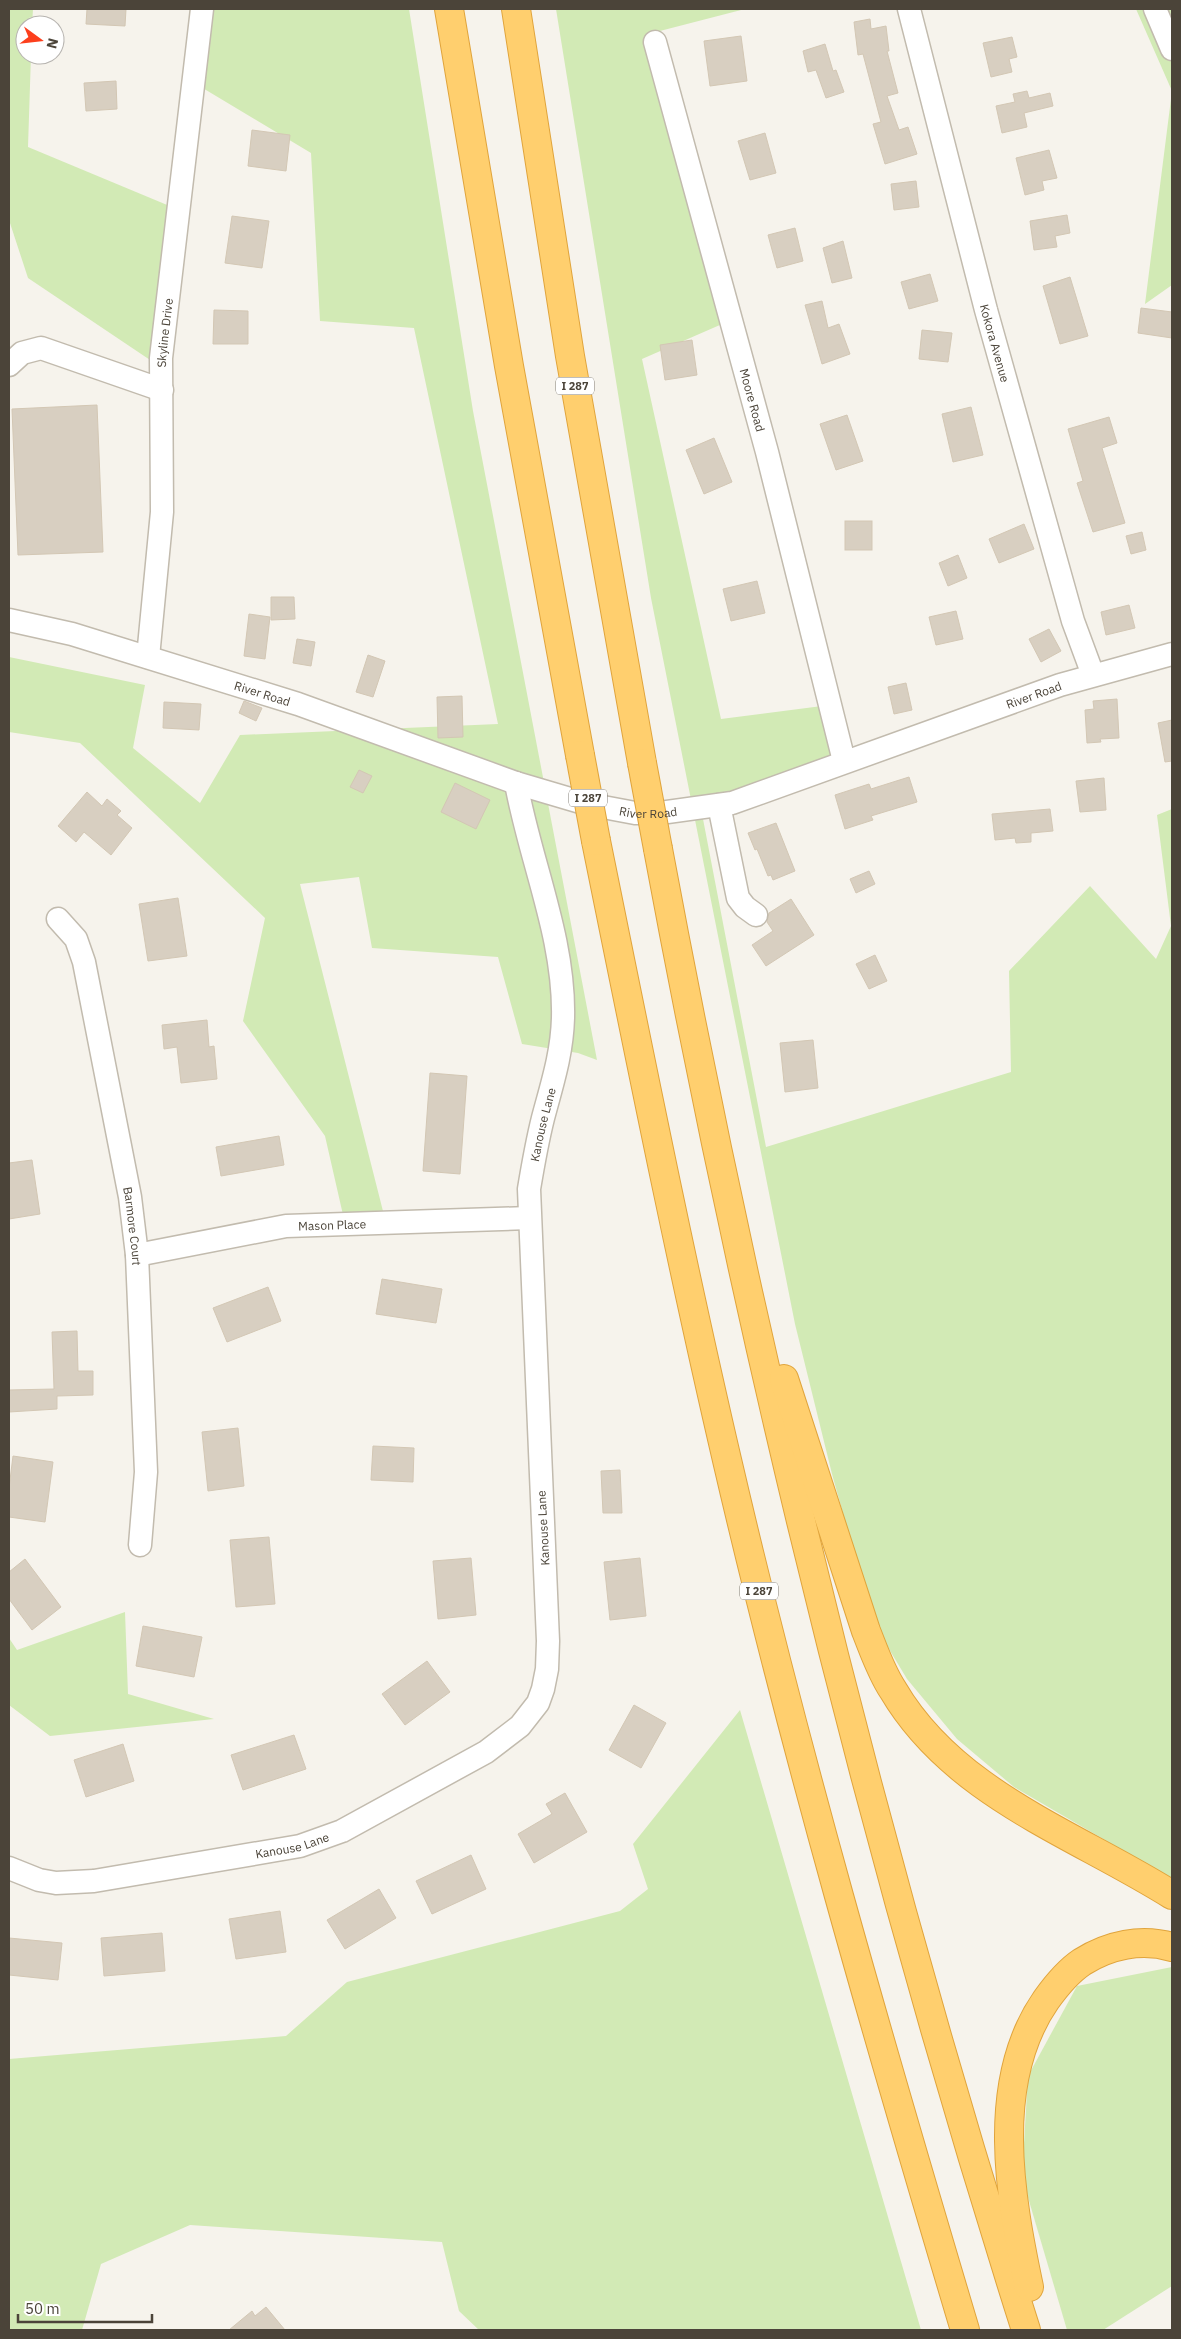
<svg xmlns="http://www.w3.org/2000/svg" width="1181" height="2339" viewBox="0 0 1181 2339" font-family="'IBM Plex Sans',sans-serif">
<rect width="100%" height="100%" fill="#f6f3ec"/>
<g fill="#d2eab5">
<polygon points="9,9 33,9 32,25 25,25 25,55 31,55 28,147 172,207 165,370 28,278 9,220"/>
<polygon points="197,9 409,9 473,411 597,1060 578,1053 522,1044 498,957 372,948 359,877 300,884 386,1223 346,1228 325,1136 243,1021 265,918 80,743 9,732 9,657 145,685 133,748 200,803 240,735 498,724 414,328 320,321 311,153 186,78"/>
<polygon points="556,9 745,9 656,32 729,321 642,359 721,719 822,706 842,770 703,819 766,1147 1011,1072 1009,971 1090,886 1156,959 1171,926 1157,815 1172,809 1172,1879 1014,1787 957,1739 907,1679 874,1624 832,1474 795,1324 651,598"/>
<polygon points="1136,9 1172,9 1172,285 1145,304 1172,91"/>
<polygon points="125,1612 128,1694 214,1719 50,1736 9,1705 9,1638 17,1650"/>
<polygon points="740,1710 921,2330 479,2330 459,2311 442,2242 190,2225 101,2264 82,2330 9,2330 9,2059 286,2036 347,1982 620,1911 648,1889 633,1844"/>
<polygon points="1172,1967 1172,2286 1103,2330 1067,2330 1022,2177 1028,2076 1077,1986"/>
</g>
<g fill="#d8cfc1" stroke="#d3c7b4">
<polygon points="87,9 126,9 125,26 86,24"/>
<polygon points="870,19 871,29 886,26 889,51 887,51 898,93 887,96 899,130 908,127 917,154 885,164 873,124 881,122 863,54 858,55 854,22"/>
<polygon points="741,36 747,81 710,86 704,41"/>
<polygon points="1012,37 1017,57 1009,59 1012,72 991,77 983,43"/>
<polygon points="825,44 833,71 836,70 844,92 826,98 816,70 808,72 803,51"/>
<polygon points="116,81 117,109 86,111 84,83"/>
<polygon points="1027,91 1029,98 1050,93 1053,106 1024,113 1027,127 1002,133 996,106 1015,102 1013,94"/>
<polygon points="252,130 290,135 286,171 248,166"/>
<polygon points="765,133 776,173 750,180 738,141"/>
<polygon points="1049,150 1057,178 1042,181 1044,190 1025,195 1016,158"/>
<polygon points="916,181 919,207 894,210 891,184"/>
<polygon points="1067,215 1070,233 1055,236 1057,247 1034,250 1030,221"/>
<polygon points="232,216 269,221 262,268 225,263"/>
<polygon points="795,228 803,261 777,268 768,235"/>
<polygon points="843,241 852,278 832,283 823,248"/>
<polygon points="930,274 938,301 909,309 901,282"/>
<polygon points="1070,277 1088,336 1060,344 1043,286"/>
<polygon points="822,301 828,328 839,324 850,354 822,364 805,305"/>
<polygon points="1141,308 1172,312 1172,338 1138,333"/>
<polygon points="214,310 248,311 248,344 213,344"/>
<polygon points="922,330 952,333 948,362 919,359"/>
<polygon points="692,340 697,375 665,380 660,345"/>
<polygon points="97,405 103,552 18,555 12,409"/>
<polygon points="971,407 983,455 953,462 942,414"/>
<polygon points="847,415 863,461 836,470 820,424"/>
<polygon points="1109,417 1117,443 1102,448 1125,523 1093,532 1077,483 1083,481 1068,429"/>
<polygon points="714,438 732,482 704,494 686,450"/>
<rect x="845" y="521" width="27" height="29"/>
<polygon points="1024,524 1034,549 999,563 989,539"/>
<polygon points="1142,532 1146,550 1131,554 1126,536"/>
<polygon points="958,555 967,578 948,586 939,563"/>
<polygon points="757,581 765,613 731,621 723,589"/>
<polygon points="271,597 294,597 295,619 271,620"/>
<polygon points="1129,605 1135,628 1106,635 1101,612"/>
<polygon points="956,611 963,639 936,645 929,617"/>
<polygon points="249,614 270,617 265,659 244,656"/>
<polygon points="1049,629 1061,651 1041,662 1029,639"/>
<polygon points="297,639 315,642 311,666 293,663"/>
<polygon points="368,655 385,661 373,697 356,692"/>
<polygon points="906,683 912,710 894,714 888,687"/>
<polygon points="462,696 463,737 438,738 437,697"/>
<polygon points="1117,699 1119,738 1100,739 1101,742 1087,743 1085,710 1094,709 1093,701"/>
<polygon points="244,701 262,708 256,721 239,713"/>
<polygon points="164,702 201,704 199,730 163,728"/>
<polygon points="1172,720 1172,761 1165,762 1158,723"/>
<polygon points="359,770 372,776 363,793 350,787"/>
<polygon points="909,777 917,802 871,816 873,820 845,829 835,795 869,784 871,789"/>
<polygon points="1104,778 1106,810 1080,812 1076,781"/>
<polygon points="455,783 490,800 476,829 441,812"/>
<polygon points="87,792 102,806 107,799 121,811 117,815 132,828 111,855 84,832 76,842 58,826"/>
<polygon points="1050,809 1053,831 1031,833 1031,842 1016,843 1015,838 995,840 992,814"/>
<polygon points="776,823 795,871 773,880 771,875 768,876 757,849 755,850 748,833"/>
<polygon points="869,871 875,884 856,893 850,879"/>
<polygon points="178,898 187,956 148,961 139,904"/>
<polygon points="791,899 814,935 766,966 752,945 773,931 767,922 769,913"/>
<polygon points="875,955 887,981 869,989 856,964"/>
<polygon points="207,1020 209,1047 214,1046 217,1079 181,1083 177,1047 164,1049 162,1025"/>
<polygon points="813,1040 818,1088 785,1092 780,1043"/>
<polygon points="430,1073 467,1076 460,1174 423,1171"/>
<polygon points="279,1136 284,1165 221,1176 216,1147"/>
<polygon points="32,1160 40,1214 9,1219 9,1163"/>
<polygon points="382,1279 442,1289 436,1323 376,1314"/>
<polygon points="268,1287 281,1321 227,1342 213,1308"/>
<polygon points="77,1331 78,1371 93,1371 93,1395 57,1396 57,1409 9,1412 9,1390 54,1389 52,1332"/>
<polygon points="238,1428 244,1486 208,1491 202,1432"/>
<polygon points="373,1446 414,1448 413,1482 371,1480"/>
<polygon points="13,1456 53,1462 45,1522 9,1517 9,1488"/>
<polygon points="620,1470 622,1513 603,1513 601,1471"/>
<polygon points="269,1537 275,1604 236,1607 230,1540"/>
<polygon points="471,1558 476,1615 438,1619 433,1561"/>
<polygon points="640,1558 646,1616 610,1620 604,1562"/>
<polygon points="25,1559 61,1607 32,1630 9,1599 9,1572"/>
<polygon points="143,1626 202,1637 194,1677 136,1666"/>
<polygon points="427,1661 450,1692 405,1725 382,1694"/>
<polygon points="634,1705 666,1723 641,1768 609,1750"/>
<polygon points="294,1735 306,1769 243,1790 231,1755"/>
<polygon points="123,1744 134,1781 86,1797 74,1760"/>
<polygon points="565,1793 587,1832 534,1863 518,1834 552,1814 546,1804"/>
<polygon points="471,1855 486,1889 432,1914 416,1881"/>
<polygon points="379,1889 396,1918 345,1949 327,1920"/>
<polygon points="280,1911 286,1952 236,1959 229,1919"/>
<polygon points="162,1933 165,1971 104,1976 101,1938"/>
<polygon points="9,1938 62,1943 58,1980 9,1975"/>
<polygon points="266,2307 285,2330 229,2330 252,2311 255,2316"/>
</g>
<g fill="none" stroke-linecap="round" stroke-linejoin="round">
<g stroke="#c2bbae" stroke-width="25">
<g id="minor">
<path id="s1" d="M909,9L986,310L1073,621L1093,675"/>
<polyline points="1155,9 1172,49"/>
<path id="s2" d="M655,42L767,452L844,761"/>
<polyline points="9,365 22,353 41,348 162,390"/>
<path id="s3" d="M9,620L72,634L298,704L516,783L587,804L635,813H660L732,803L1060,685L1172,654"/>
<path id="s4" d="M148,657L162,512L161,358L202,9"/>
<polyline points="719,805 738,898 745,907 756,915"/>
<path id="s5" d="M58,919L76,939L84,962L130,1197L137,1255L146,1472L140,1545"/>
<path id="s6" d="M137,1255L286,1226L529,1218"/>
<path id="s7" d="M9,1868L39,1880L56,1883L94,1881L300,1846L342,1831L486,1752L520,1726L538,1703L543,1689L547,1669L548,1641L529,1189C533,1165 537,1142 543,1118C552,1084 562,1054 563,1018C565,938 530,861 516,783"/>
</g>
</g>
<g stroke="#e0a43c" stroke-width="30">
<g id="highway">
<polyline points="449,9 509,366 580,755"/>
<polyline points="516,9 570,356 642,763"/>
<path d="M596,841C638,1048 679,1254 727,1460C795,1753 879,2042 965,2330"/>
<path d="M658,849C751,1350 872,1845 1026,2330"/>
<path d="M784,1379L866,1631C874,1651 881,1672 893,1690C954,1794 1075,1834 1172,1895"/>
<path d="M1029,2287C1010,2197 989,2082 1046,2000C1056,1986 1067,1972 1082,1962C1109,1945 1141,1938 1172,1947"/>
</g>
</g>
<use href="#minor" stroke="#fff" stroke-width="22"/>
<use href="#highway" stroke="#ffcf6e" stroke-width="28"/>
<g stroke="#e0a43c" stroke-width="30" stroke-linecap="butt">
<g id="highway-bridge">
<polyline points="580,755 596,841"/>
<polyline points="642,763 658,849"/>
</g>
</g>
<use href="#highway-bridge" stroke="#ffcf6e" stroke-width="28"/>
</g>
<g text-anchor="middle" dominant-baseline="central" stroke-width="4.5" stroke-linejoin="round" paint-order="stroke">
<g fill="#fff" stroke="#817c74" stroke-width="1">
<rect x="556" y="377.5" width="38" height="17" rx="4"/>
<rect x="569" y="789.5" width="38" height="17" rx="4"/>
<rect x="740" y="1582.5" width="38" height="17" rx="4"/>
</g>
<g font-size="11" font-weight="bold" fill="#4b4439">
<text x="575" y="386">I 287</text>
<text x="588" y="798">I 287</text>
<text x="759" y="1591">I 287</text>
</g>
<g font-size="12" fill="#4b4439" stroke="#fff">
<text stroke="none"><textPath href="#s4" startOffset="325">Skyline Drive</textPath></text>
<text stroke="none"><textPath href="#s1" startOffset="345">Kokora Avenue</textPath></text>
<text stroke="none"><textPath href="#s2" startOffset="371">Moore Road</textPath></text>
<text stroke="none"><textPath href="#s3" startOffset="264">River Road</textPath></text>
<text stroke="none"><textPath href="#s3" startOffset="1074">River Road</textPath></text>
<text stroke="none"><textPath href="#s3" startOffset="669">River Road</textPath></text>
<text stroke="none"><textPath href="#s7" startOffset="1159">Kanouse Lane</textPath></text>
<text stroke="none"><textPath href="#s6" startOffset="198">Mason Place</textPath></text>
<text stroke="none"><textPath href="#s5" startOffset="320">Barmore Court</textPath></text>
<text transform="translate(543 1528) rotate(-93)">Kanouse Lane</text>
<text stroke="none"><textPath href="#s7" startOffset="289">Kanouse Lane</textPath></text>
</g>
</g>
<rect width="1181" height="2339" fill="none" stroke="#4b4439" stroke-width="20"/>
<g transform="translate(40 40) rotate(105)"><circle r="24" fill="#ffffff" stroke="#b7b4b0"/>
<path d="M0-4L9 19L0 12L-9 19Z" fill="#fc3f1d"/>
<text y="-8" font-size="14" font-weight="bold" text-anchor="middle" fill="#4b4439">N</text>
</g>
<path d="M18 2314v8h134v-8" fill="none" stroke="#4b4439" stroke-width="2.5"/>
<text x="25" y="2314" font-size="15" fill="#4b4439" stroke="#ffffff" stroke-width="4" paint-order="stroke">50 m</text>
</svg>
